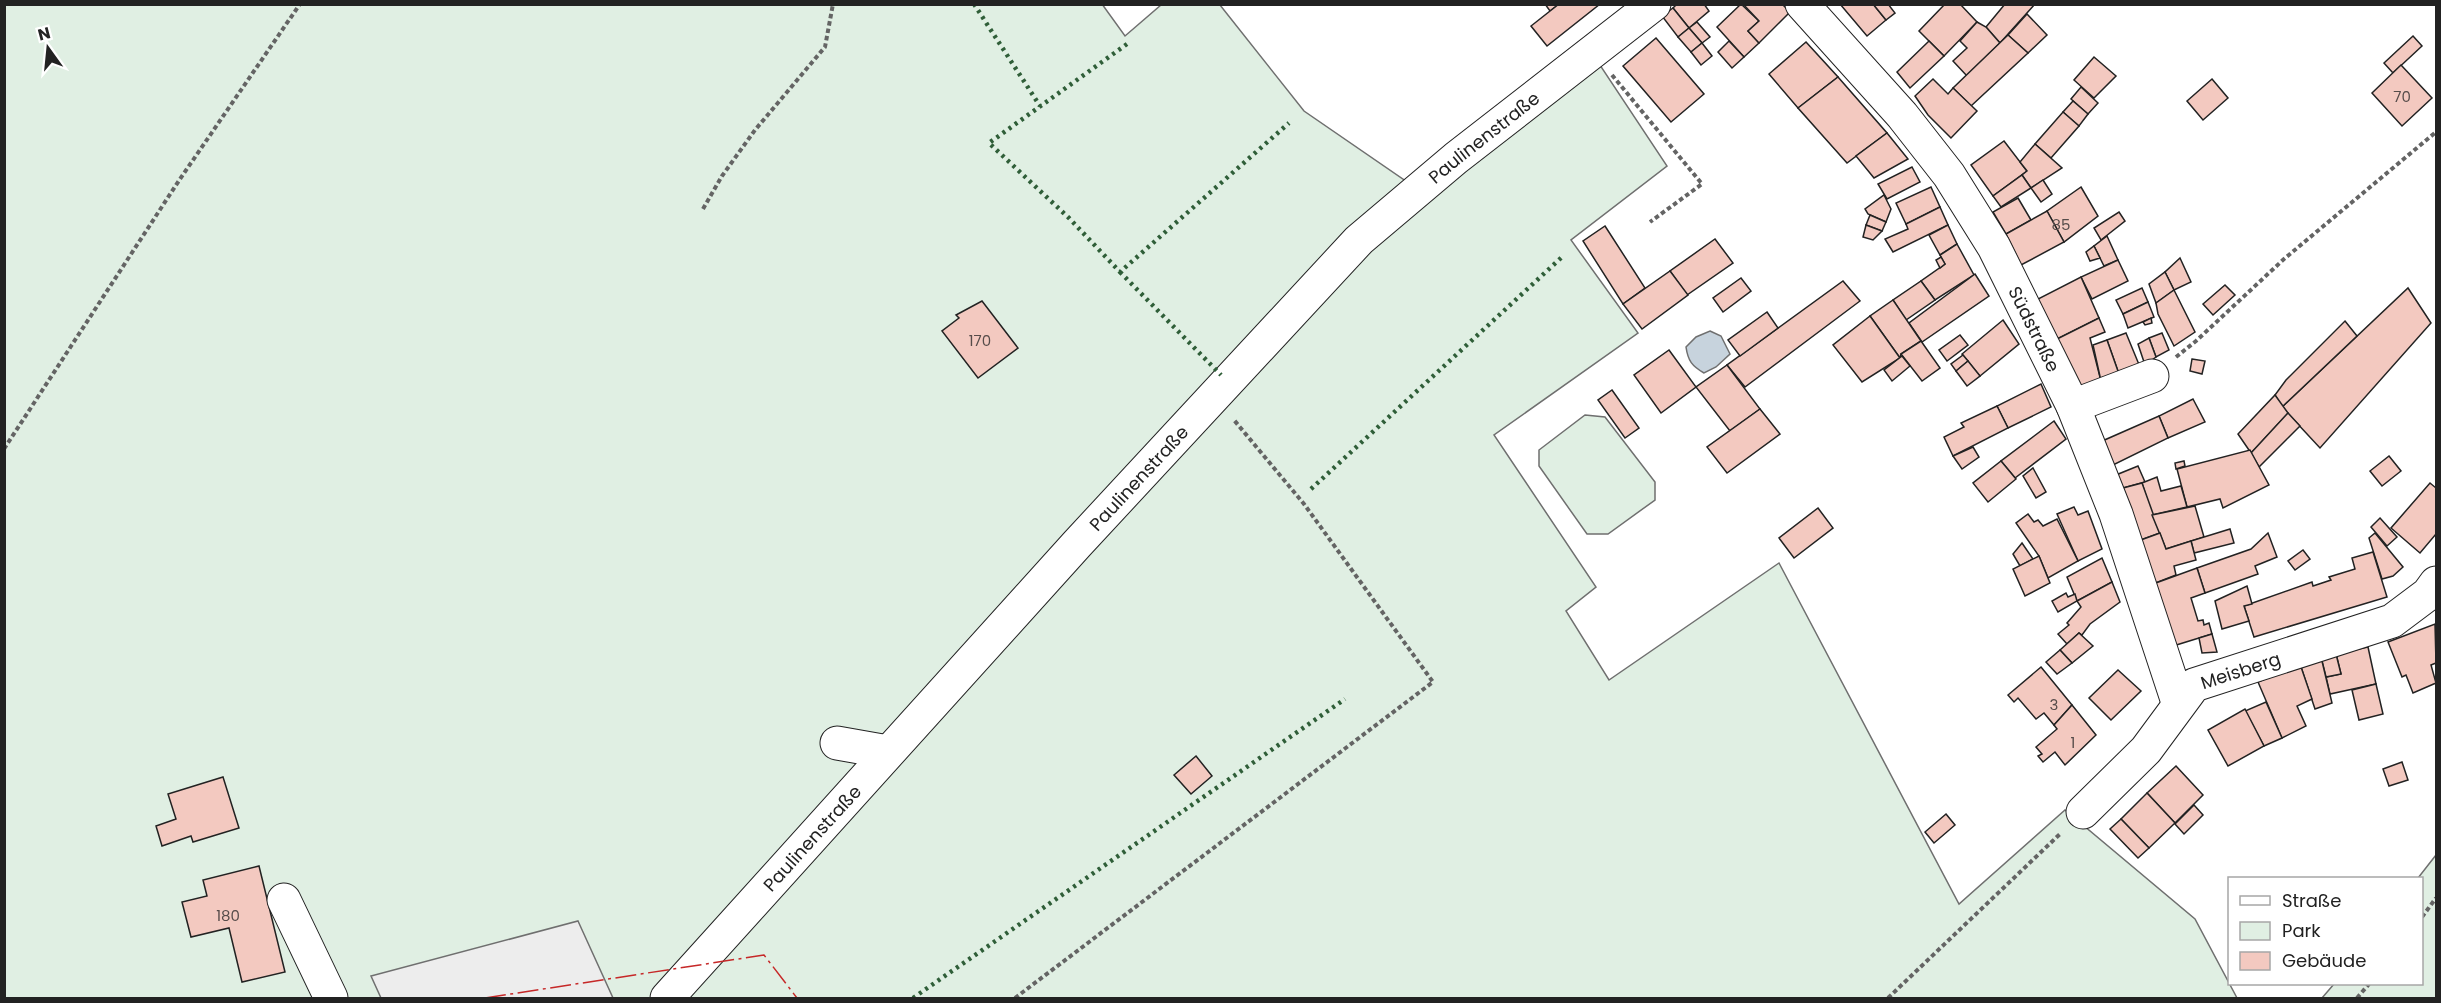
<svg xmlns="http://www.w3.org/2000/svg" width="2441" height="1003" viewBox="0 0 2441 1003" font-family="Poppins,sans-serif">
<rect width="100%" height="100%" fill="#fff"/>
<g fill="#e0efe3" stroke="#6f6f6f" stroke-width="1.5">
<polygon points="5,4 1102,4 1125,36 1161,5 1220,5 1304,111 1410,184 1370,248 1596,59 1667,166 1571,240 1638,333 1494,435 1596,587 1566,611 1609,680 1779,563 1959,904 2065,810 2195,919 2237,998 5,998"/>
<polygon points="1585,415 1605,417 1655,482 1655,500 1608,534 1587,534 1539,466 1539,450"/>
<polygon points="2436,855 2436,998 2322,998 2334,984 2422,984 2422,878 2418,878"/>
</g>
<polygon fill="#ededed" stroke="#6f6f6f" stroke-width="1.5" points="578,921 613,998 381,998 371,976"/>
<path fill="#c7d3dd" stroke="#6f6f6f" stroke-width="1.5" d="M1710,331L1721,336L1730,354L1716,367L1704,373C1692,366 1688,361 1686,347L1696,337Z"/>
<g fill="#f3c9c0" stroke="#222" stroke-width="1.5">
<polygon points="1545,4 1559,4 1550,11"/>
<polygon points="1559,4 1600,4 1547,46 1531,26"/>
<polygon points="1677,4 1704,4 1709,11 1689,28 1673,8"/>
<polygon points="1741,4 1759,21 1748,31 1759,43 1744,57 1717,27"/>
<polygon points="1743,4 1782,4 1790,12 1759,43 1748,31 1759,21"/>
<polygon points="1840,4 1873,4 1886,20 1867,36"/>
<polygon points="1873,4 1888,4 1895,13 1886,20"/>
<polygon points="1945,4 1960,4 1977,22 1944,56 1919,31"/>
<polygon points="2005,4 2035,4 2000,43 1986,27"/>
<polygon points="1673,8 1689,28 1678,37 1662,16"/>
<polygon points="2027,14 2047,35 2028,53 2008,35"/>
<polygon points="1697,22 1710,37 1702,43 1689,28"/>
<polygon points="1977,22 1986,27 2000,43 1967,76 1953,61 1967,48 1960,41"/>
<polygon points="1689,28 1702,43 1691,52 1678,37"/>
<polygon points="2008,35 2028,53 1971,106 1953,88"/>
<polygon points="2413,36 2422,46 2393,73 2384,63"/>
<polygon points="1656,38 1704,94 1671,122 1623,66"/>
<polygon points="1729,41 1744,57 1732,68 1718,52"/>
<polygon points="1929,41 1944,56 1910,88 1897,72"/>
<polygon points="1806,42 1838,77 1798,108 1769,74"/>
<polygon points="1702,43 1712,56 1701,65 1691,52"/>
<polygon points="2094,57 2116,76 2094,98 2074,80"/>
<polygon points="2401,65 2432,98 2402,126 2372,93"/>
<polygon points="1838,77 1887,133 1847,163 1798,108"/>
<polygon points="1933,79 1948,94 1953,88 1977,111 1951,138 1928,115 1915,96"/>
<polygon points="2212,79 2228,98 2203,120 2187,101"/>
<polygon points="2081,87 2098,103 2088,114 2071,99"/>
<polygon points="2073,101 2088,114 2079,126 2063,112"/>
<polygon points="2063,112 2079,126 2051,158 2035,144"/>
<polygon points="1887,133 1908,159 1874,178 1856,156"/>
<polygon points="2004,141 2027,171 1993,196 1971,165"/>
<polygon points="2035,144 2062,168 2031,188 2022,175 2027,171 2020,162"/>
<polygon points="1912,167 1920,182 1887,199 1878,184"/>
<polygon points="2022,175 2031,188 2001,207 1993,196"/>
<polygon points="2043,180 2052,194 2041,202 2031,188"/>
<polygon points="1931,187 1940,207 1906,224 1896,203"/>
<polygon points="2081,187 2098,216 2064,242 2047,211"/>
<polygon points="1884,195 1891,209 1886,222 1868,214 1865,209"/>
<polygon points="2018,198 2031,220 2006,234 1993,212"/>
<polygon points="1940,207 1948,225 1893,252 1885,239 1908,229 1906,224"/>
<polygon points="2047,211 2064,242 2021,265 2006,234"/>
<polygon points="2119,212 2125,221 2101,240 2094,228"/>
<polygon points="1870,215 1886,222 1882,231 1866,225"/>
<polygon points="1866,225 1882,231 1873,240 1863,237"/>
<polygon points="1948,225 1957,244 1940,255 1929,235"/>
<polygon points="1605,226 1645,288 1623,304 1583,241"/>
<polygon points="2107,236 2118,260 2104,266 2094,246"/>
<polygon points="1715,239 1733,263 1687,295 1670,271"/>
<polygon points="1957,244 1974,275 1935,300 1921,281 1945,264 1940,255"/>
<polygon points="2094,246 2100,258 2090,261 2086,252"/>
<polygon points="1941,257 1945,264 1940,268 1936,260"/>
<polygon points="2180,258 2191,282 2174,290 2165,272"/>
<polygon points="2118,260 2128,281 2092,299 2081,277"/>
<polygon points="1670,271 1688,295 1642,329 1623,304"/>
<polygon points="2165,272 2174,290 2156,303 2149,284"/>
<polygon points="1975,274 1989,296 1922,342 1909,323"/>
<polygon points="2081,277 2099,318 2057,339 2038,299"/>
<polygon points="1741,278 1751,291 1723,312 1713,298"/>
<polygon points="1843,281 1860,301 1745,387 1727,365"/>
<polygon points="1921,281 1935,300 1906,320 1893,300"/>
<polygon points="2225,285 2235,295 2213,315 2203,304"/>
<polygon points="2142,288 2148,302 2123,314 2116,300"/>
<polygon points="2408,288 2431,323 2320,448 2282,407"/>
<polygon points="2174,290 2195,332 2174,346 2158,314 2156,303"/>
<polygon points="1893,300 1921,341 1901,354 1900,358 1870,316"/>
<polygon points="982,301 1018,348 978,378 942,331 959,318 956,315"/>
<polygon points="2148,302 2154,317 2128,328 2123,314"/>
<polygon points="1767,312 1778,328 1740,356 1728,340"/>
<polygon points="1870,316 1900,358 1862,382 1833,345"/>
<polygon points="2099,318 2105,332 2090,338 2101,381 2079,389 2057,339"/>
<polygon points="2151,318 2152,323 2145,325 2143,322"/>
<polygon points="2003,320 2019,344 1980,376 1962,354"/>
<polygon points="2345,321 2357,336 2282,407 2275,395 2286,380"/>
<polygon points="2126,333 2140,367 2119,374 2107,340"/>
<polygon points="2162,333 2169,350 2156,357 2149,338"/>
<polygon points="1960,335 1968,345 1947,361 1939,350"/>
<polygon points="2149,338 2156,357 2145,365 2138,344"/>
<polygon points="2107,340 2119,374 2101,381 2093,345"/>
<polygon points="1921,341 1940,368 1922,381 1901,354"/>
<polygon points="1669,350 1696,387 1661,413 1634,375"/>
<polygon points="1963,355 1968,361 1956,371 1951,364"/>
<polygon points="1902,356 1910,366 1892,381 1884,370"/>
<polygon points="2192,359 2205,361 2202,374 2190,371"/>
<polygon points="1968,361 1980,376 1967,386 1956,371"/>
<polygon points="1727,365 1760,409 1730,431 1696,387"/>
<polygon points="2041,384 2051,407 2008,428 1997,406"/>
<polygon points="1612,390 1639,428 1625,438 1598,400"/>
<polygon points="2275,395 2288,413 2251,453 2238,434"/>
<polygon points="2193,399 2205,422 2168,438 2159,416"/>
<polygon points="1997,406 2008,428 1953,456 1944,437 1964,427 1961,423"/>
<polygon points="1760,409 1780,434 1727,473 1707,447"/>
<polygon points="2288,413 2300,426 2259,467 2251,453"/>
<polygon points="2159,416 2168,438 2111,466 2100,442"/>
<polygon points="2054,421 2066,439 2015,478 2001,461"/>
<polygon points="1973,447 1979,457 1962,469 1953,456"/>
<polygon points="2250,450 2269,485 2223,508 2220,499 2187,507 2177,469"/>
<polygon points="2389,456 2401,471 2382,486 2370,471"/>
<polygon points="2001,461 2016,479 1988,502 1973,483"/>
<polygon points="2184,461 2185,466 2176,469 2175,463"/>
<polygon points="2138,466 2145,482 2123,488 2116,475"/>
<polygon points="2033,468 2046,492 2036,498 2023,476"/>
<polygon points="2157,477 2161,491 2181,486 2187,507 2152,515 2142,483"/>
<polygon points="2142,483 2160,533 2138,541 2123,488"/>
<polygon points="2430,483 2436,488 2436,534 2420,553 2391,528"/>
<polygon points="2195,506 2204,537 2166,549 2152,515"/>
<polygon points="2074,507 2078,515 2088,511 2102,549 2078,561 2057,514"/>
<polygon points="1818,508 1833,528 1794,558 1779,538"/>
<polygon points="2028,514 2034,522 2038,520 2043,526 2057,519 2078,561 2048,578 2039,556 2016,523"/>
<polygon points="2380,518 2397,537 2387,546 2371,527"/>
<polygon points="2230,529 2234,543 2194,553 2191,541"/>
<polygon points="2160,533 2166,549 2191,541 2196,560 2174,566 2176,575 2153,584 2138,541"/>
<polygon points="2268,533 2277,557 2255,566 2258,574 2205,593 2197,568 2251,549"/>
<polygon points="2375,533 2403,567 2393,576 2382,579 2369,538"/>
<polygon points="2022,543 2033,559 2020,566 2013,554"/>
<polygon points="2303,550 2310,559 2295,570 2288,561"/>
<polygon points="2373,552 2387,597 2254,637 2244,606 2312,582 2313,586 2331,580 2329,577 2355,569 2352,558"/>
<polygon points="2039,556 2050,583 2025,596 2013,569"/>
<polygon points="2102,558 2112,582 2077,601 2067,577"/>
<polygon points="2197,568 2205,593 2191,598 2198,621 2203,620 2204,625 2209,623 2212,634 2173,646 2153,584"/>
<polygon points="2112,582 2120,602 2090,624 2082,635 2079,633 2067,644 2058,634 2069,625 2067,623 2081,607 2077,601"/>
<polygon points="2247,586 2252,604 2244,606 2249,621 2222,629 2215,601"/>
<polygon points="2066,593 2068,597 2075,594 2077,601 2058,612 2052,601"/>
<polygon points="2435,624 2436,663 2431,665 2436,683 2413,693 2406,675 2402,677 2388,642"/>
<polygon points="2079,633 2093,646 2072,663 2060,650"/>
<polygon points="2212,634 2217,652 2202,653 2199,638"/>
<polygon points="2368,647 2376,684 2330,694 2326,677 2341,674 2336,654"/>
<polygon points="2060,650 2072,663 2057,674 2046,662"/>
<polygon points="2336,654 2341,674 2326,677 2321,657"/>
<polygon points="2321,657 2332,703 2315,709 2300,664"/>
<polygon points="2300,664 2312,699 2297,706 2306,726 2282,738 2258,682"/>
<polygon points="2041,667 2072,705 2054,725 2044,713 2036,719 2018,698 2014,702 2008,695"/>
<polygon points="2118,670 2141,691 2111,720 2089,698"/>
<polygon points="2376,684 2383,714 2359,720 2352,690"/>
<polygon points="2266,702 2282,738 2264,746 2245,711"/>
<polygon points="2072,705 2096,735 2065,765 2055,752 2043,762 2038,756 2042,754 2036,747 2057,729 2054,725"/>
<polygon points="2245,709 2264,746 2228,766 2208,730"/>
<polygon points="1196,756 1212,776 1191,794 1174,775"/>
<polygon points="2402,762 2408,780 2389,786 2383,769"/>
<polygon points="2176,766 2203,795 2175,823 2147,793"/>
<polygon points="223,777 239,828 193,842 191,836 162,846 156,826 176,819 168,794"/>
<polygon points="2147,793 2175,823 2149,848 2121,819"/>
<polygon points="2194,805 2203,815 2184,834 2175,824"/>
<polygon points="1946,814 1955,825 1934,843 1925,832"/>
<polygon points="2121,819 2149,848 2138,858 2110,829"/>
<polygon points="259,866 285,972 242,982 229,928 191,937 182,902 207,896 203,880"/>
</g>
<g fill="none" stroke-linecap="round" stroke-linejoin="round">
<g stroke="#222" stroke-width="35">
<g id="minor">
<path id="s1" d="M1802,4L1902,115L1949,175L1994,247L2073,406L2116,514L2178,702"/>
<polyline points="2073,406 2152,376"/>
<polyline points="837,743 888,752"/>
<path id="s2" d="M2083,812L2146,750L2194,685L2392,621L2428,594L2436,583"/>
<polyline points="284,900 331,998"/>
<path id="s3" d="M667,998L1077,544L1359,240L1456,158L1654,4"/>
</g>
</g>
<g stroke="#646464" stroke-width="4" stroke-dasharray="4.5 3" stroke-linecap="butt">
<polyline points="1612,75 1702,184 1650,222"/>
<polyline points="703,209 722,176 755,130 825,47 833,4"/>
<polyline points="2176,357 2196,341 2284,259 2436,132"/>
<polyline points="4,449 180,179 300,4"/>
<polyline points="2422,917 2436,898"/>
<polyline points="1015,998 1433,682 1304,504 1234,420"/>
<polyline points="1888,998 2061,833"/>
<polyline points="2357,998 2369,984"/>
</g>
<use href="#minor" stroke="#fff" stroke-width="33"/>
<g stroke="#2f5e38" stroke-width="4.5" stroke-dasharray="3 4.5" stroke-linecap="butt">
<polyline points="974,4 1040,106"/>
<polyline points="1127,44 989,143 1069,218 1120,272 1289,123"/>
<polyline points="1120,272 1221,375"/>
<polyline points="1311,489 1562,257"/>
<polyline points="913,998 1345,699"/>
</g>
<polyline stroke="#c62828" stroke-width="1.5" stroke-dasharray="21 4.5 3 4.5" stroke-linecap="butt" points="485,998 764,955 797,998"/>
</g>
<g text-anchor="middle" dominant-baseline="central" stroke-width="4.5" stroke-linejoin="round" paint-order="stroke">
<g font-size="15" fill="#564c4a">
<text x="2402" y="96">70</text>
<text x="2061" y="224">85</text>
<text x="980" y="340">170</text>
<text x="2054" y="704">3</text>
<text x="2073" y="742">1</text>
<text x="228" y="915">180</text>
</g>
<g font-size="18" fill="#222" stroke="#fff">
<text stroke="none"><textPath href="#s3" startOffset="1188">Paulinenstraße</textPath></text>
<text stroke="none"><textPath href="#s1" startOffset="402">Südstraße</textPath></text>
<text stroke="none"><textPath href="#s3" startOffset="702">Paulinenstraße</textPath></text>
<text stroke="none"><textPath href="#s2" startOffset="218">Meisberg</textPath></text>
<text stroke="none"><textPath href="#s3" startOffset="216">Paulinenstraße</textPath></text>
</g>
</g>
<rect width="2441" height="1003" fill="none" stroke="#222222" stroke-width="12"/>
<rect x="2228" y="877" width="195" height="108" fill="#ffffff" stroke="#a7a7a7" stroke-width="1.5"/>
<rect x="2240" y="896" width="30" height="9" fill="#ffffff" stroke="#a7a7a7" stroke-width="1.5"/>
<text x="2282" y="907" font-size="18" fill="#222222">Straße</text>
<rect x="2240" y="922" width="30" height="18" fill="#e0efe3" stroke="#a7a7a7" stroke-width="1.5"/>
<text x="2282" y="937" font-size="18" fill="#222222">Park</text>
<rect x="2240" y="952" width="30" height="18" fill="#f3c9c0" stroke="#a7a7a7" stroke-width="1.5"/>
<text x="2282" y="967" font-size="18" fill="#222222">Gebäude</text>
<g transform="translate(48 48) rotate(345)" stroke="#ffffff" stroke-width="4.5" paint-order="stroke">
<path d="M0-4.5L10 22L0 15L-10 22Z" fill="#222222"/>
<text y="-9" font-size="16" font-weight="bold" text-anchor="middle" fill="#222222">N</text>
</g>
</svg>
